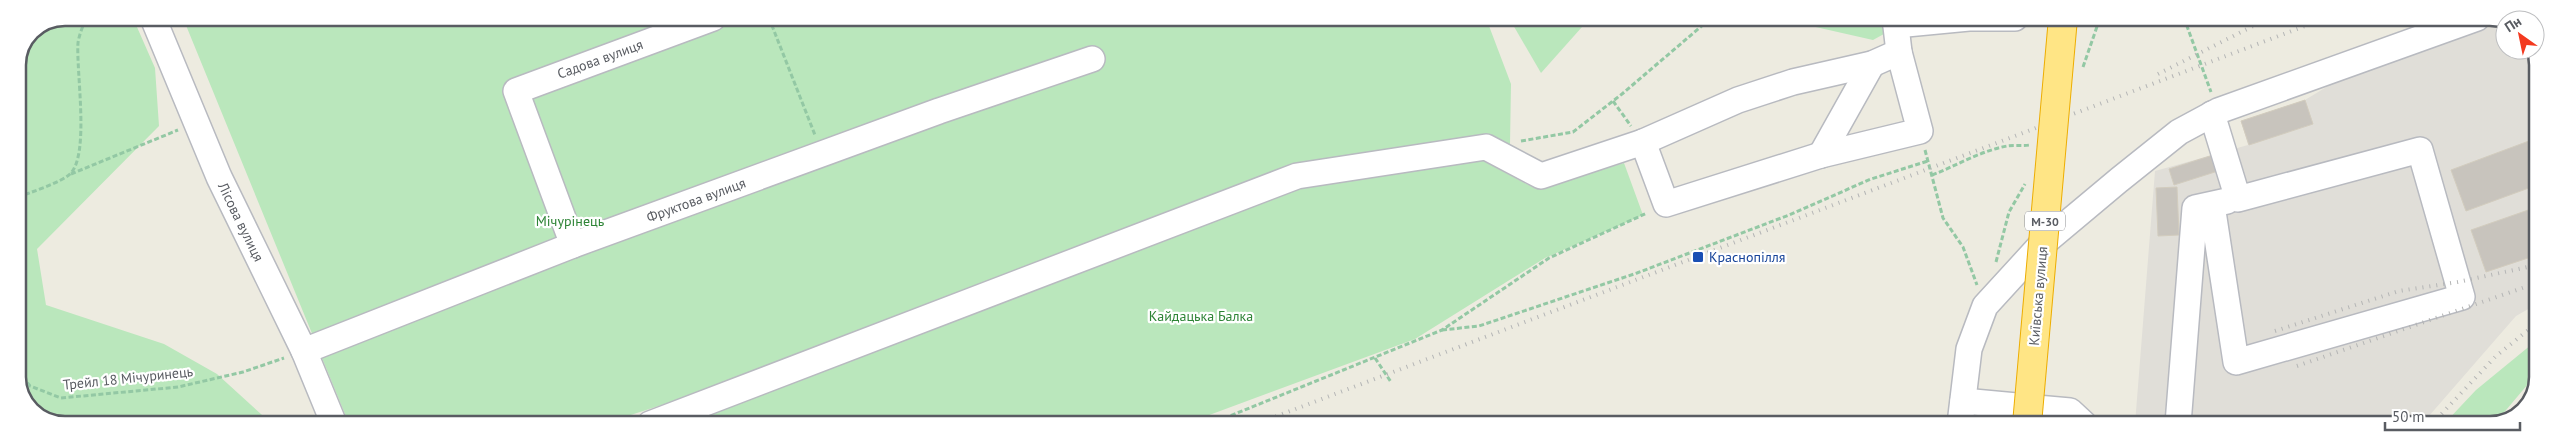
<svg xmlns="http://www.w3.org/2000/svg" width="2555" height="442" viewBox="0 0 2555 442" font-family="'PT Sans',sans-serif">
<rect width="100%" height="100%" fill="#edebe0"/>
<polygon fill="#e0ded8" points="2505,22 2505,50 2533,50 2537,59 2537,304 2516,316 2422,424 2135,424 2155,171 2248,145 2241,121 2305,100 2338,80"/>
<g fill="#bae7bc">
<polygon points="65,18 133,18 155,68 159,126 37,249 46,305 164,344 217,374 272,424 59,424 31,410 18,383 18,65 32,31"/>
<polygon points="183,18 1486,18 1511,84 1510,144 1465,151 1536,189 1624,163 1643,215 1545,258 1415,339 1185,424 666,424 760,390 880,338 1111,253 1164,229 1333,174 1364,166 1301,175 868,338 603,424 349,424"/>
<polygon points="1509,18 1590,18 1541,73"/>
<polygon points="1776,18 1913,18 1873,40"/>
<polygon points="2537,340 2537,381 2528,384 2496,422 2490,424 2444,424 2476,390"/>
</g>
<g fill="#c8c4bd" stroke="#d2ccbe">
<polygon points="2305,100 2313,124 2249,145 2241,121"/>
<polygon points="2537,138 2537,185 2466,211 2451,170"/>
<polygon points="2213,155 2218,171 2174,185 2169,169"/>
<polygon points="2177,187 2179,235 2158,236 2156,188"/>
<polygon points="2537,207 2537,255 2486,272 2471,230"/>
</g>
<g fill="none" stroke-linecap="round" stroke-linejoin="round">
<g stroke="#b8bac0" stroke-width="28">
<g id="minor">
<polyline points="153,18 219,177 304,351 334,424"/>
<polyline points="1896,25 1969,18 2015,18"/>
<polyline points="1643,142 1666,204 1821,155 1920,131 1899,52"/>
<polyline points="1821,155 1872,64"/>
<polyline points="2212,205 2236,362 2462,297 2420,150 2238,199 2212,114"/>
<polyline points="573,245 516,91 713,18"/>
<polyline points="304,351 573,245 939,111 1092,59"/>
<polyline points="1963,401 2070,411 2084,424"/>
<polyline points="650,424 1297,176 1486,147 1541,176 1643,142 1738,100 1793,82 1872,64 1899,52 1895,18"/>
<polyline points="1960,424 1969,349 1985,306 2039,247 2119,180 2179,132 2218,111 2477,18"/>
<polyline points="2178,424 2195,208 2227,201"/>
</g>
</g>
<g stroke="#93c8a4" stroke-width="3" stroke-dasharray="5 2.5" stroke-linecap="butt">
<polyline points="769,18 815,135"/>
<polyline points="2184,18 2211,92"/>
<polyline points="2083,67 2100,18"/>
<polyline points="1613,101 1631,126"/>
<polyline points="1521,141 1573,132 1622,94 1711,18"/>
<polyline points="1925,150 1943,218 1963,247 1977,285"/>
<polyline points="71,174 178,130"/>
<path d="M1932,175C1956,166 1980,151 2007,146C2014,145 2022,146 2030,145"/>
<path d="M18,197C29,193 62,182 70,174C90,155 76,72 78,43C79,35 83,26 86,18"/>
<polyline points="1996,262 2009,212 2025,184"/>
<polyline points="1442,330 1479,326 1637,273 1789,215 1871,179 1928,161"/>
<polyline points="1375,358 1391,382"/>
<polyline points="18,371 30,386 61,398 178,387 243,372 284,358"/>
<polyline points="1210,424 1442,330 1549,258 1647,213"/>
</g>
<use href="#minor" stroke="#fff" stroke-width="25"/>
<g stroke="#b4b5b5" stroke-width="4" stroke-dasharray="1 6" stroke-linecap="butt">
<polyline points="2158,74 2269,18"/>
<polyline points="2275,331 2399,291 2458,282 2537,265"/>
<polyline points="2297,366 2537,283"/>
<polyline points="1256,424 2326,18"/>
<polyline points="2432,424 2496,356 2537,323"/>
</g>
<g stroke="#edad00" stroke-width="30" stroke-linecap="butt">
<polyline id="highway-bridge" points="2027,424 2063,18"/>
</g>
<use href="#highway-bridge" stroke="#ffe585" stroke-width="28"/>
</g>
<rect fill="#1a4fb4" stroke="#fff" stroke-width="2" x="1692" y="251" width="12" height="12" rx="2.5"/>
<g text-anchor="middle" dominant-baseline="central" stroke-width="4.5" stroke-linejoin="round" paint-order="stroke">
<rect fill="#fff" stroke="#8b8d91" stroke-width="1" x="2025" y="211.5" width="40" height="19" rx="4"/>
<g font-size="12" font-weight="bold" fill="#595c62">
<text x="2045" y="221">М-30</text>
</g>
<g font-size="14" fill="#595c62" stroke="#fff">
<text transform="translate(600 59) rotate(-20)">Садова вулиця</text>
<text transform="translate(696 200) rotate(-20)">Фруктова вулиця</text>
<text transform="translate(241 222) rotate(64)">Лісова вулиця</text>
<text transform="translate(2038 296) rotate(-85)">Київська вулиця</text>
<text transform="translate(128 378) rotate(-6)">Трейл 18 Мічуринець</text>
</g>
<g font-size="14" fill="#2e8436" stroke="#fff">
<text x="570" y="221">Мічурінець</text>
<text x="1201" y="316">Кайдацька Балка</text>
</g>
<g font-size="14" fill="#164399" stroke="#fff" text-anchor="start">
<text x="1709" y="257">Краснопілля</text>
</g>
</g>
<path d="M0 0H2555V442H0ZM65 26H2490A39 39 0 0 1 2529 65V377A39 39 0 0 1 2490 416H65A39 39 0 0 1 26 377V65A39 39 0 0 1 65 26Z" fill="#fff" fill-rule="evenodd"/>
<path fill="none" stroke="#595c62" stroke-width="2.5" d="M65 26H2490A39 39 0 0 1 2529 65V377A39 39 0 0 1 2490 416H65A39 39 0 0 1 26 377V65A39 39 0 0 1 65 26Z"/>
<g transform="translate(2520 35) rotate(327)"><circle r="24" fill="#ffffff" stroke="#bdbec0"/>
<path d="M0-4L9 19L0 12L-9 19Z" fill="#f3391f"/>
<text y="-8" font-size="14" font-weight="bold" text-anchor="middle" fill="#595c62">Пн</text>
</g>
<path d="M2385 422v8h135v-8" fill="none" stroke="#595c62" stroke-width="2.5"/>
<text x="2392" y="422" font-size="15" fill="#595c62" stroke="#ffffff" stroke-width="4" paint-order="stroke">50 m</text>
</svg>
